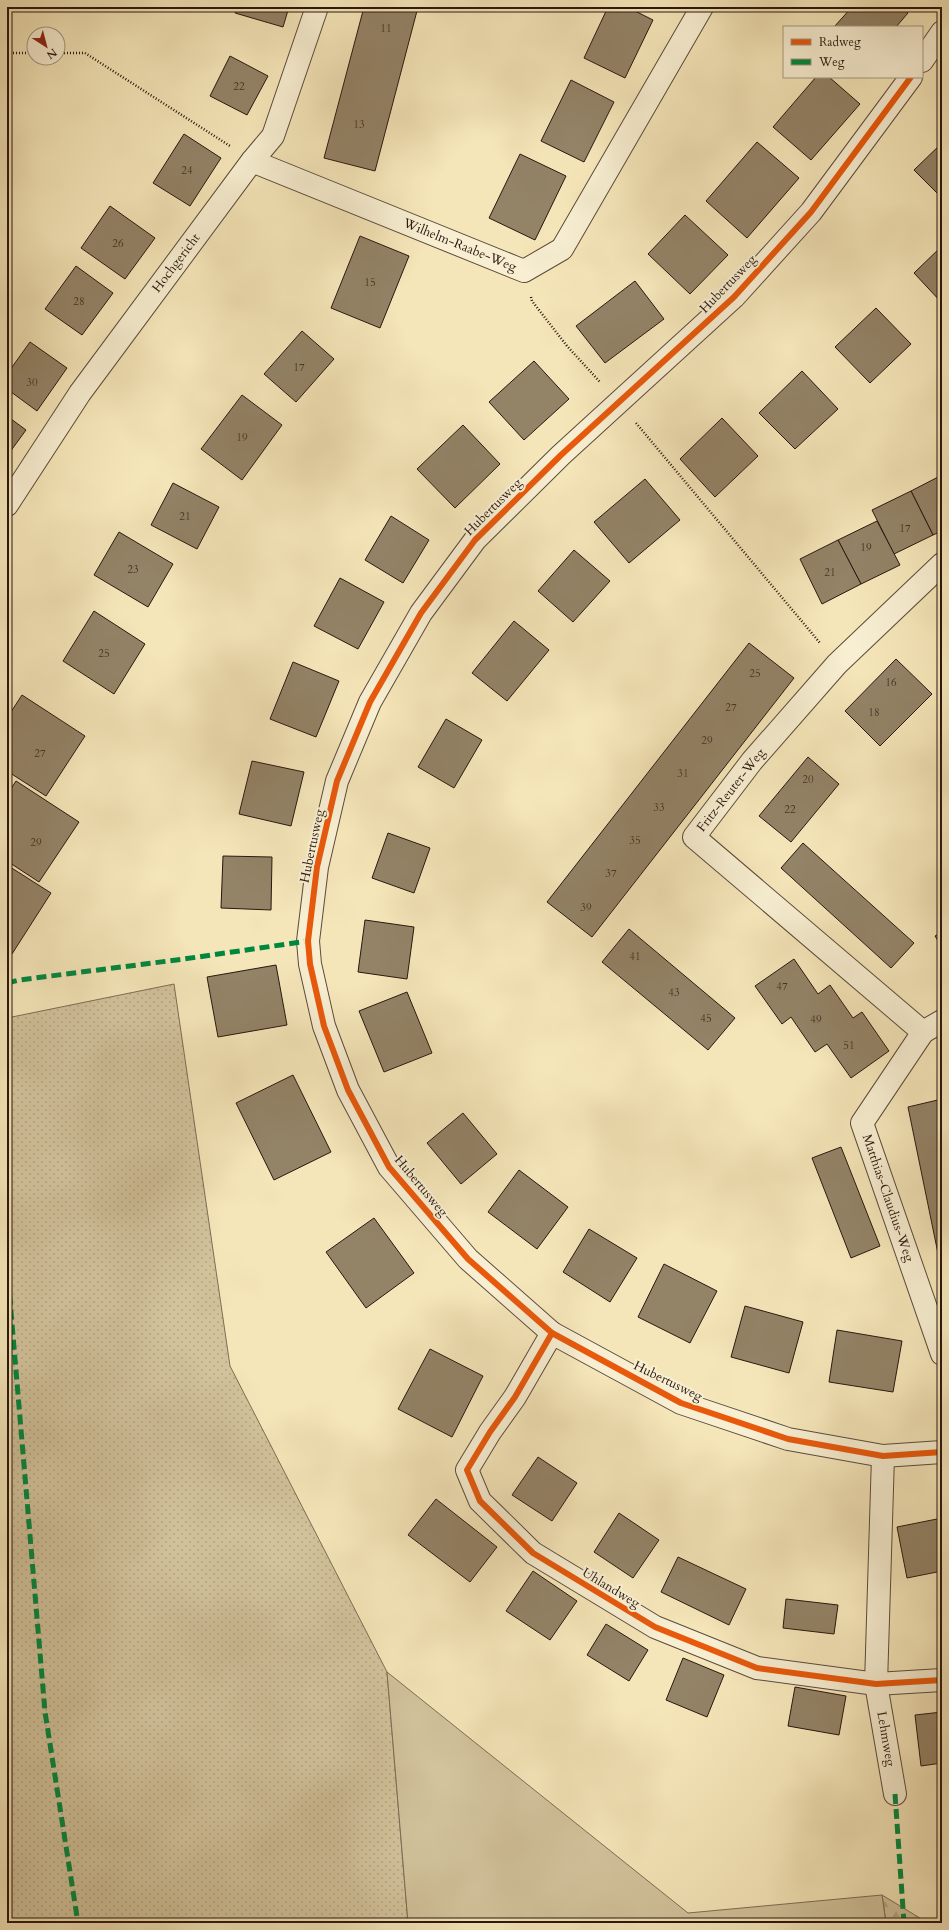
<svg xmlns="http://www.w3.org/2000/svg" width="949" height="1930" viewBox="0 0 949 1930" font-family="Cardo,serif">
<defs>
<pattern id="grass-dots" width="8" height="8" patternUnits="userSpaceOnUse"><rect width="8" height="8" fill="#d2c39c"/><path d="M2 2h.1M6 6h.1" fill="none" stroke="#b4a785" stroke-width="1.8" stroke-linecap="round"/></pattern>
<pattern id="forest-firs" width="22" height="20" patternUnits="userSpaceOnUse"><rect width="22" height="20" fill="#d2c39c"/><path d="M5 1l3.5 6h-7zM16 11l3.5 6h-7z" fill="#b4a785"/></pattern>
</defs>
<rect width="100%" height="100%" fill="#f5e6b9"/>
<filter id="stains"><feTurbulence type="fractalNoise" baseFrequency=".005" numOctaves="4"/><feColorMatrix values="0 0 0 0 .2 0 0 0 0 .09 0 0 0 0 .02 0 0 0 .5 -.17"/></filter>
<radialGradient id="worn" r=".72"><stop offset=".6" stop-color="#630" stop-opacity="0"/><stop offset="1" stop-color="#630" stop-opacity=".3"/></radialGradient>
<polygon fill="url(#grass-dots)" stroke="#7e6d56" points="174,984 230,1366 387,1672 408,1923 7,1923 7,1017 12,1017"/>
<polygon fill="url(#forest-firs)" stroke="#7e6d56" points="882,1895 928,1923 886,1923"/>
<polygon fill="#d2c39c" stroke="#7e6d56" points="387,1672 688,1913 882,1895 886,1923 408,1923"/>
<g fill="#938367" stroke="#29170f">
<polygon points="237,7 289,7 283,27 235,13"/>
<polygon points="364,7 418,7 375,171 324,158"/>
<polygon points="608,7 627,7 653,20 625,78 584,58"/>
<polygon points="852,7 901,7 908,13 896,27 834,27"/>
<polygon points="230,56 268,76 247,115 210,96"/>
<polygon points="816,77 829,77 860,104 811,160 773,127"/>
<polygon points="571,80 614,102 584,162 541,141"/>
<polygon points="184,134 221,158 190,206 153,183"/>
<polygon points="757,142 799,178 747,238 706,201"/>
<polygon points="942,143 942,198 914,170"/>
<polygon points="520,154 566,176 535,240 489,218"/>
<polygon points="110,206 155,238 125,279 81,248"/>
<polygon points="685,215 728,255 690,294 648,254"/>
<polygon points="360,236 409,256 380,328 331,308"/>
<polygon points="942,246 942,303 914,273"/>
<polygon points="76,266 113,293 82,335 45,309"/>
<polygon points="635,281 664,319 605,363 576,326"/>
<polygon points="876,308 911,344 870,383 835,347"/>
<polygon points="302,331 334,359 296,402 264,374"/>
<polygon points="30,342 67,368 37,411 7,389 7,374"/>
<polygon points="534,361 569,399 524,440 489,402"/>
<polygon points="802,371 838,409 795,449 759,413"/>
<polygon points="242,395 282,425 242,480 201,449"/>
<polygon points="7,416 26,430 7,456"/>
<polygon points="722,418 758,456 715,497 680,459"/>
<polygon points="463,425 500,464 455,508 417,469"/>
<polygon points="942,475 942,531 933,535 911,491"/>
<polygon points="645,479 680,520 629,563 594,522"/>
<polygon points="173,483 219,507 197,549 151,525"/>
<polygon points="911,491 933,535 894,554 872,510"/>
<polygon points="391,516 429,540 403,583 365,560"/>
<polygon points="877,521 900,565 861,584 838,540"/>
<polygon points="119,532 173,564 148,607 94,575"/>
<polygon points="838,540 861,584 822,604 800,559"/>
<polygon points="574,550 610,581 573,622 538,591"/>
<polygon points="340,578 384,602 358,649 314,626"/>
<polygon points="94,611 145,644 114,694 63,661"/>
<polygon points="514,621 549,650 507,701 472,673"/>
<polygon points="749,643 794,678 592,937 547,902"/>
<polygon points="896,659 932,694 880,746 845,711"/>
<polygon points="293,662 339,681 316,737 270,719"/>
<polygon points="22,695 85,736 46,796 7,771 7,718"/>
<polygon points="446,719 482,740 454,788 418,767"/>
<polygon points="808,757 839,784 791,842 759,816"/>
<polygon points="252,761 304,772 291,826 239,814"/>
<polygon points="16,781 79,822 39,882 7,861 7,795"/>
<polygon points="388,833 430,848 414,893 372,878"/>
<polygon points="803,843 914,943 891,968 781,868"/>
<polygon points="223,856 272,857 271,910 221,908"/>
<polygon points="7,865 51,893 12,954 7,950"/>
<polygon points="365,920 414,927 407,979 358,972"/>
<polygon points="629,929 735,1018 708,1050 602,962"/>
<polygon points="942,932 942,947 935,936"/>
<polygon points="794,959 818,994 830,985 853,1018 862,1012 889,1051 851,1078 827,1044 815,1052 791,1017 782,1024 755,986"/>
<polygon points="276,965 287,1025 218,1037 207,977"/>
<polygon points="407,992 432,1053 384,1072 359,1011"/>
<polygon points="293,1075 331,1152 274,1180 236,1103"/>
<polygon points="942,1099 942,1273 908,1107"/>
<polygon points="463,1113 497,1154 461,1184 427,1143"/>
<polygon points="841,1147 880,1246 851,1258 812,1158"/>
<polygon points="519,1170 568,1207 537,1249 488,1212"/>
<polygon points="374,1218 414,1273 366,1308 326,1252"/>
<polygon points="589,1229 637,1258 610,1302 563,1272"/>
<polygon points="664,1264 717,1291 690,1343 638,1317"/>
<polygon points="745,1306 803,1322 789,1373 731,1357"/>
<polygon points="837,1330 902,1341 893,1392 829,1382"/>
<polygon points="430,1349 483,1376 452,1437 398,1409"/>
<polygon points="538,1457 577,1483 552,1521 512,1495"/>
<polygon points="436,1499 497,1547 470,1582 408,1535"/>
<polygon points="619,1513 659,1540 633,1578 594,1552"/>
<polygon points="942,1518 942,1571 907,1578 897,1527"/>
<polygon points="678,1557 746,1589 729,1625 661,1592"/>
<polygon points="533,1571 577,1601 550,1640 506,1611"/>
<polygon points="786,1599 838,1605 834,1634 783,1628"/>
<polygon points="606,1624 648,1650 629,1681 587,1655"/>
<polygon points="683,1658 724,1675 707,1717 666,1700"/>
<polygon points="795,1687 846,1696 839,1735 788,1726"/>
<polygon points="942,1712 942,1763 921,1766 915,1715"/>
</g>
<g fill="none" stroke-linecap="round" stroke-linejoin="round">
<g stroke="#5c4b3a" stroke-width="24">
<g id="minor">
<polyline points="922,61 942,32"/>
<polyline points="911,77 811,212 734,297 561,455 475,540 421,613 370,702 337,781 317,867 308,941 310,964 324,1026 348,1090 389,1167 468,1259 552,1333 681,1403 788,1439 883,1456 942,1452"/>
<polyline points="252,161 524,271 562,249 702,7"/>
<polyline points="7,505 80,393 252,161 273,136 317,7"/>
<polyline points="942,564 837,664 752,761 694,837 923,1032 942,1021"/>
<polyline points="923,1032 862,1123 942,1354"/>
<polyline points="552,1333 515,1397 490,1432 467,1470 480,1501 533,1553 655,1627 757,1668 876,1684 942,1680"/>
<polyline points="883,1456 876,1684 895,1794"/>
</g>
</g>
<g stroke="#29170f" stroke-width="2.5" stroke-dasharray="1 2" stroke-linecap="butt">
<polyline points="7,53 34,53"/>
<polyline points="58,53 85,53 230,146"/>
<polyline points="531,297 532,301 567,346 600,382"/>
<polyline points="636,423 820,643"/>
</g>
<use href="#minor" stroke="#f8efd2" stroke-width="22"/>
<g stroke="#00873e" stroke-width="5" stroke-dasharray="10 5" stroke-linecap="butt">
<polyline points="7,983 19,980 184,959 308,941"/>
<polyline points="7,1265 45,1712 78,1923"/>
<polyline points="895,1794 904,1923"/>
</g>
<g stroke="#f8efd2" stroke-width="8">
<g id="cycleway">
<polyline points="911,77 811,212 734,297 561,455 475,540 421,613 370,702 337,781 317,867 308,941 310,964 324,1026 348,1090 389,1167 468,1259 552,1333 681,1403 788,1439 883,1456 942,1452"/>
<polyline points="552,1333 515,1397 490,1432 467,1470 480,1501 533,1553 655,1627 757,1668 876,1684 942,1680"/>
</g>
</g>
<use href="#cycleway" stroke="#e8590c" stroke-width="6"/>
</g>
<g text-anchor="middle" dominant-baseline="central" stroke-width="4" stroke-linejoin="round" paint-order="stroke">
<g font-size="11" fill="#443225">
<text x="386" y="28">11</text>
<text x="239" y="86">22</text>
<text x="359" y="124">13</text>
<text x="187" y="170">24</text>
<text x="118" y="243">26</text>
<text x="370" y="282">15</text>
<text x="79" y="301">28</text>
<text x="299" y="367">17</text>
<text x="32" y="382">30</text>
<text x="242" y="437">19</text>
<text x="185" y="516">21</text>
<text x="905" y="528">17</text>
<text x="866" y="547">19</text>
<text x="133" y="569">23</text>
<text x="830" y="572">21</text>
<text x="104" y="653">25</text>
<text x="755" y="673">25</text>
<text x="891" y="682">16</text>
<text x="731" y="707">27</text>
<text x="874" y="712">18</text>
<text x="707" y="740">29</text>
<text x="40" y="753">27</text>
<text x="683" y="773">31</text>
<text x="808" y="779">20</text>
<text x="659" y="807">33</text>
<text x="790" y="809">22</text>
<text x="635" y="840">35</text>
<text x="36" y="842">29</text>
<text x="611" y="873">37</text>
<text x="586" y="907">39</text>
<text x="635" y="956">41</text>
<text x="782" y="986">47</text>
<text x="674" y="992">43</text>
<text x="706" y="1018">45</text>
<text x="816" y="1019">49</text>
<text x="849" y="1045">51</text>
</g>
<g font-size="13" fill="#29170f" stroke="#f8efd2">
<text transform="translate(460 245) rotate(22)">Wilhelm-Raabe-Weg</text>
<text transform="translate(176 263) rotate(-53)">Hochgericht</text>
<text transform="translate(728 284) rotate(-46)">Hubertusweg</text>
<text transform="translate(493 507) rotate(-45)">Hubertusweg</text>
<text transform="translate(731 790) rotate(-52)">Fritz-Reuter-Weg</text>
<text transform="translate(312 846) rotate(-78)">Hubertusweg</text>
<text transform="translate(421 1186) rotate(50)">Hubertusweg</text>
<text transform="translate(888 1198) rotate(71)">Matthias-Claudius-Weg</text>
<text transform="translate(668 1381) rotate(26)">Hubertusweg</text>
<text transform="translate(611 1588) rotate(31)">Uhlandweg</text>
<text transform="translate(886 1739) rotate(80)">Lehmweg</text>
</g>
</g>
<rect width="949" height="1930" fill="none" stroke="#f5e6b9" stroke-width="24"/>
<rect x="8" y="8" width="933" height="1914" fill="none" stroke="#29170f" stroke-width="2"/>
<rect x="12" y="12" width="925" height="1906" fill="none" stroke="#29170f"/>
<rect x="783" y="26" width="140" height="52" fill="#f8efd2" stroke="#a59984"/>
<rect x="791" y="39" width="20" height="6" fill="#e8590c" stroke="#a59984"/>
<text x="819" y="46" font-size="12" fill="#29170f">Radweg</text>
<rect x="791" y="59" width="20" height="6" fill="#00873e" stroke="#a59984"/>
<text x="819" y="66" font-size="12" fill="#29170f">Weg</text>
<g transform="translate(46 46) rotate(144)"><circle r="19" fill="#f8efd2" stroke="#a59984"/>
<path d="M0-3L7 15L0 10L-7 15Z" fill="#8f2418"/>
<text y="-6" font-size="11" font-weight="bold" text-anchor="middle" fill="#29170f">N</text>
</g>
<rect width="100%" height="100%" filter="url(#stains)"/>
<rect width="100%" height="100%" fill="url(#worn)"/>
</svg>
